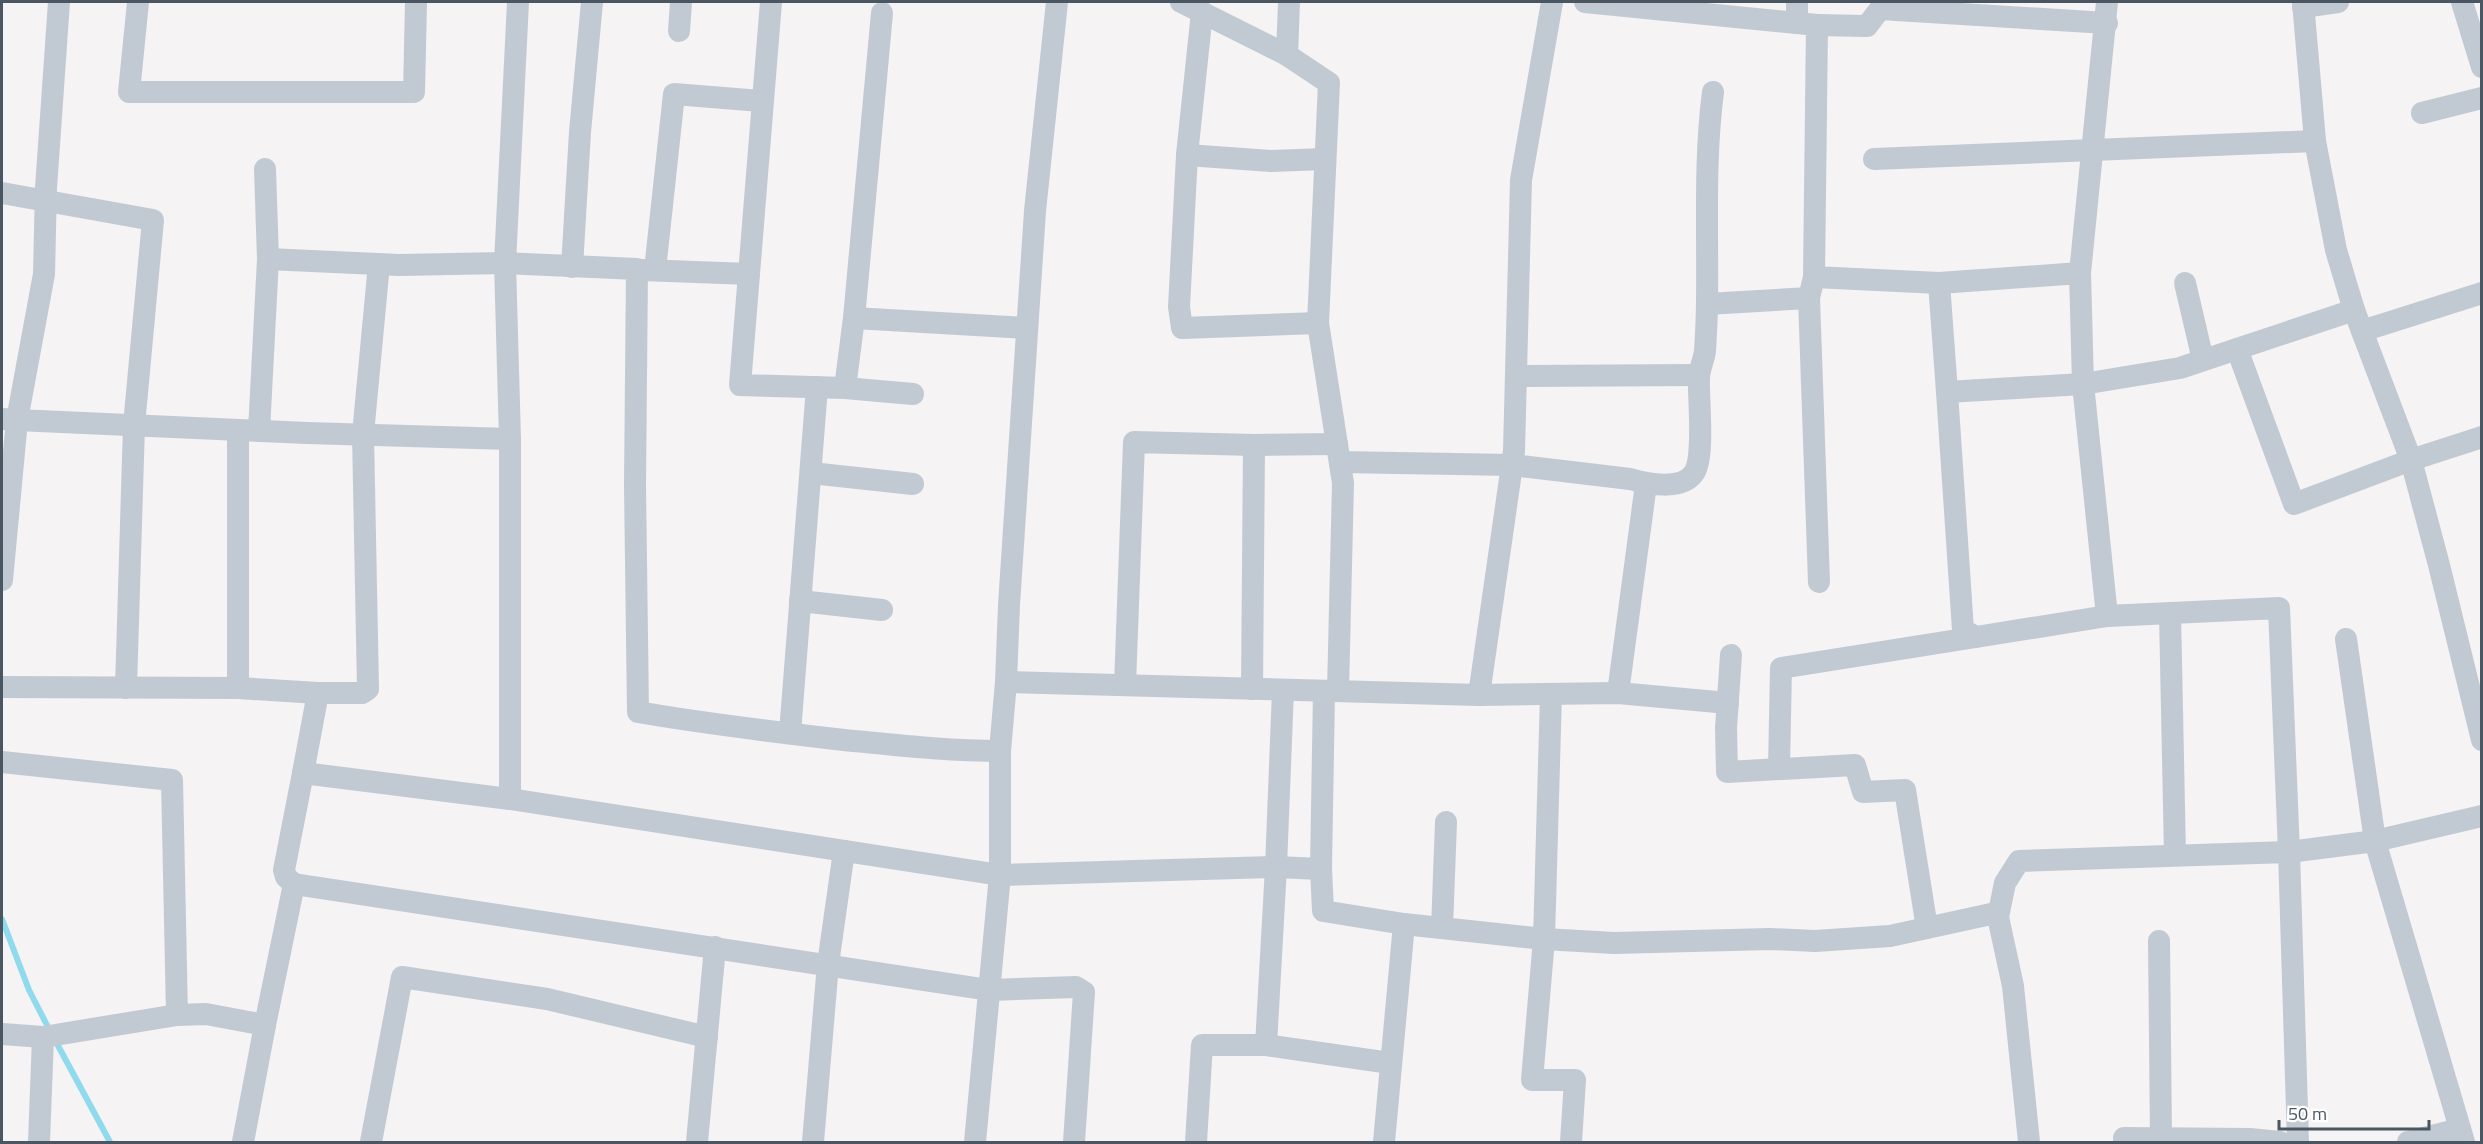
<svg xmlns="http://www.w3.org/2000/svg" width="2483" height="1144" viewBox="0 0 2483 1144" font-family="'Titillium Web',sans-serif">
<rect width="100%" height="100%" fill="#f5f3f3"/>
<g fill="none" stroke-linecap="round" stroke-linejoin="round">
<g stroke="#90daee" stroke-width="6">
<polyline points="2,919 29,990 50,1031"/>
<polyline points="55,1040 110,1142"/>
</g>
<g stroke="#c1cad2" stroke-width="22">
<polyline points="59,2 46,188 44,274 17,420 307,433 510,439"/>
<polyline points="138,2 129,92 414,92 416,2"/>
<polyline points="771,2 740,385 845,388 854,318"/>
<polyline points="1181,2 1287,55 1289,2"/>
<polyline points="1585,2 1817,25 1814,277 1939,283 2080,273 2083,384 2107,616 2279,608 2289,852 2375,841 2464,1142"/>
<polyline points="2462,2 2482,67"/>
<polyline points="2303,7 2338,2"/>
<polyline points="1202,12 1187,155 1179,307 1182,328 1318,323"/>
<polyline points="882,13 854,318 1027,328"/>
<polyline points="1797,23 1797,2"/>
<polyline points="1817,25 1867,26 1880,9 2107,23"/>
<polyline points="679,31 681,2"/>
<polyline points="1287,55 1329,83 1318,323 1343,483 1338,691"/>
<polyline points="2422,113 2482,98"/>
<polyline points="1187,155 1271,161 1325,159"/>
<polyline points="1874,159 2315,141"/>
<polyline points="2,193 153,220 134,425 126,688"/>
<path d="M268,259L399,265L505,263L637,269L635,485L638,712C706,724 775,732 844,740C896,745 947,751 1000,751"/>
<polyline points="572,267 580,132 592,2"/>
<polyline points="642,270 749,274"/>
<polyline points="655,270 674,94 761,101"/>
<polyline points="2080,273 2107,2"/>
<polyline points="1814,277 1809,298 1819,582"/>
<polyline points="1939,283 1947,392 2083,384 2180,368 2354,310 2336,250 2315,141 2303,2"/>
<polyline points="2185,283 2203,360"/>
<polyline points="1707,304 1809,298"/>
<polyline points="2354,310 2411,460 2482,437"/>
<polyline points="2362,331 2482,293"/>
<polyline points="2237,349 2294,504 2411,460 2439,565 2482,740"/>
<polyline points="1516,376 1699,375"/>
<polyline points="845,388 913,394"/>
<polyline points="1947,392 1963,630 1976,637 2107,616"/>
<polyline points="238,430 238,688"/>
<polyline points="259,431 268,259 265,169"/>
<path d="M1340,462L1512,465L1630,479C1647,484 1682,491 1694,473C1705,457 1698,399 1699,378C1699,369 1704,360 1705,351C1706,335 1707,318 1707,301C1708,231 1704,161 1713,92"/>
<polyline points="811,473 913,484"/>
<polyline points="2,580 17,420 3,419"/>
<polyline points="800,601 882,610"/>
<polyline points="2170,613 2175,855"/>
<polyline points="2346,639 2375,841 2482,816"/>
<polyline points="1731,655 1726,728 1727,772 1855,765 1863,792 1905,790 1927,928"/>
<polyline points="1006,682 1479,695 1514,451 1521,180 1552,2"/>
<polyline points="1125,685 1134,442 1254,445 1337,444"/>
<polyline points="2,687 238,688 318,693 303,773"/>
<polyline points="1252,689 1254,445"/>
<polyline points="318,693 362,693 368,689 363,434 379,264"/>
<polyline points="1618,693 1646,484"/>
<polyline points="1551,694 1544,939 1532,1080 1575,1080 1571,1142"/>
<polyline points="1479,695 1618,693 1728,703"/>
<polyline points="790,733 817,387"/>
<polyline points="2,762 172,780 177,1015"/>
<polyline points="1779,769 1781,668 1976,637"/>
<polyline points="510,799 510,439 505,263 518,2"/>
<polyline points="1321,869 1323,911 1404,924 1544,939 1614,943 1770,939 1815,941 1890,936 1991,914 1998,917 2013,986 2029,1142"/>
<polyline points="294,884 286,877 284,870 303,773 510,799 1000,875 1276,867 1321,869 1324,691"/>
<polyline points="1998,917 2005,883 2019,861 2289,852 2298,1142"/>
<polyline points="1442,928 1446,822"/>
<polyline points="2159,941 2161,1139"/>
<polyline points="265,1025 294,884 989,990 1076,987 1084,992 1074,1142"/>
<polyline points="2,1034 43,1037 177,1015 206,1014 265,1025 243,1142"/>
<polyline points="1266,1045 1390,1063"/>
<polyline points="39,1142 43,1037"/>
<polyline points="371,1142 402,977 547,999 707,1037"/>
<polyline points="697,1142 715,947"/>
<polyline points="813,1142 828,964 844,851"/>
<polyline points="975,1142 1000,875 1000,751 1006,682 1009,605 1035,211 1057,2"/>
<polyline points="1196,1142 1202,1045 1266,1045 1276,867 1283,690"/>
<polyline points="1384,1142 1404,924"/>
<polyline points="2124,1142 2124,1138 2250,1139 2280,1142"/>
<polyline points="2408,1142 2460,1129"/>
</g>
</g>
<rect width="2483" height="1144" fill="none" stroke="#4a5661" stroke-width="6"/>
<path d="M2279 1120v9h150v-9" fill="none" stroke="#4a5661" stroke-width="3"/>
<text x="2288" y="1120" font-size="18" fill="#4a5661" stroke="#ffffff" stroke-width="4.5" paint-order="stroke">50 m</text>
</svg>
